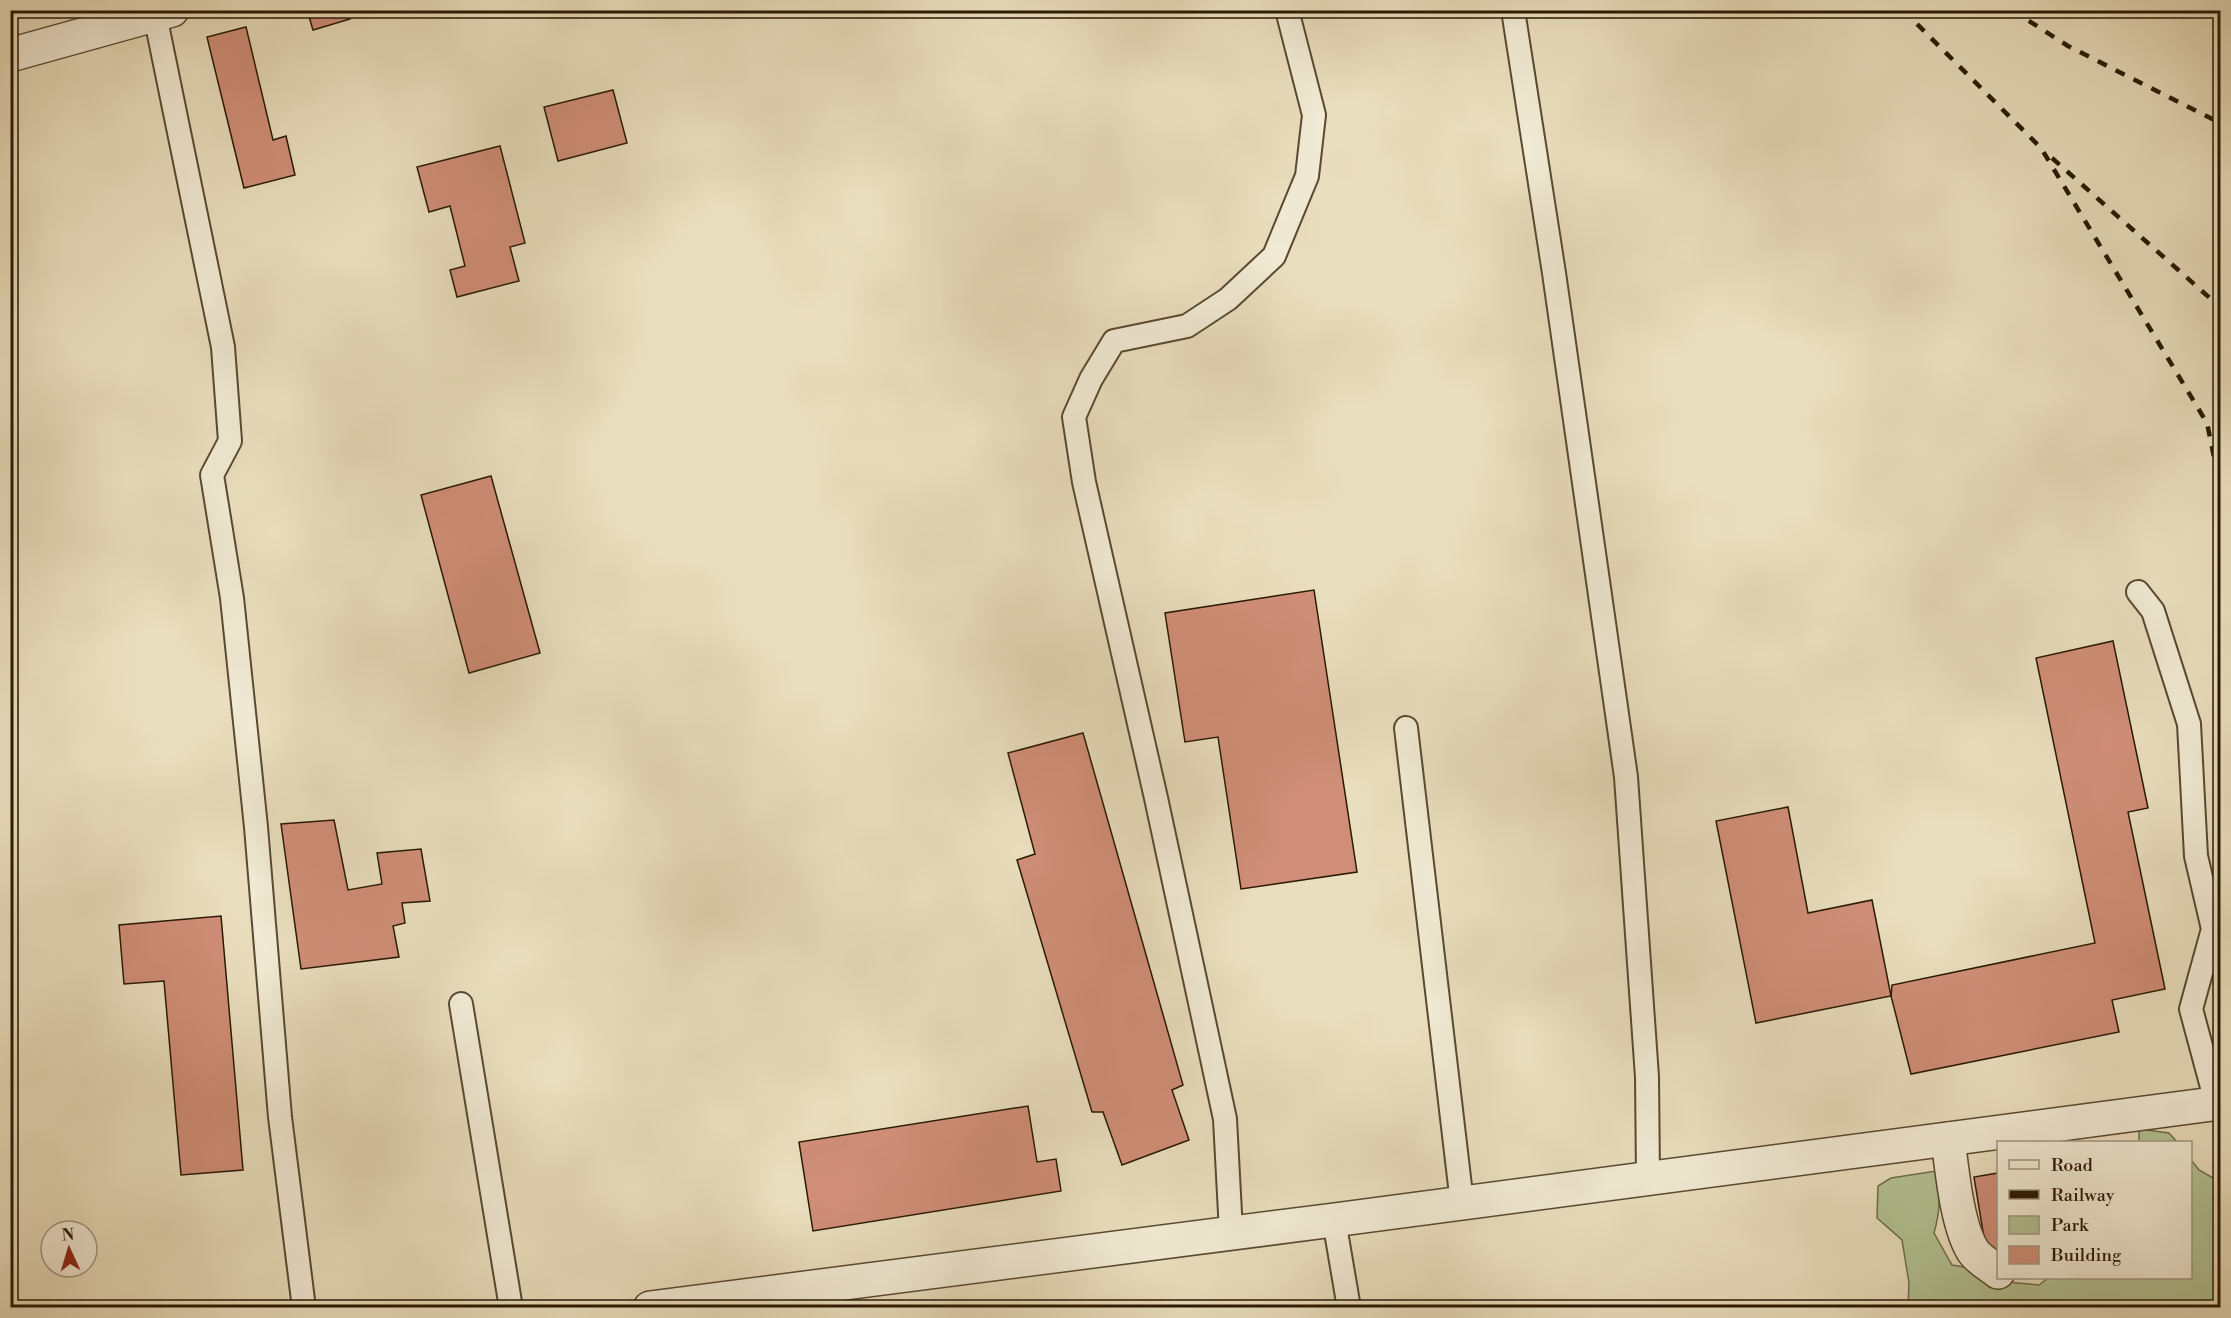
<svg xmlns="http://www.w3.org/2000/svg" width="2231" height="1318" viewBox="0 0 2231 1318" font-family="'Libre Bodoni',serif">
<rect width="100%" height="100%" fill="#e9debd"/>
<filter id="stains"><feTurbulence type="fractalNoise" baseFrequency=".00333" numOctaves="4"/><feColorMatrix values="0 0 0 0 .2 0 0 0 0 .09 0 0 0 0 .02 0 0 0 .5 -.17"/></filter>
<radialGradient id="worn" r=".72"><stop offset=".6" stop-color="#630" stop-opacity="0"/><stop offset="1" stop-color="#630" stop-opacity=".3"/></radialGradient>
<g fill="#b3c294" stroke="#6e6e4b" stroke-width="1.5">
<polygon points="2139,1129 2169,1133 2177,1142 2139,1142"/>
<path d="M2191,1160L2199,1170L2220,1182V1307H1908L1909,1283L1902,1240L1877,1218L1878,1186L1891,1178L1936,1171C1941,1194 1940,1212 1934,1233L1952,1265L1982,1270L1997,1281L2039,1285L2048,1278H2190Z"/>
</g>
<g fill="#d08e78" stroke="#291902" stroke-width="1.5">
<polygon points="307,10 347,10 350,19 313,30"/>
<polygon points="246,27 273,140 286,136 295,175 244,188 207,37"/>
<polygon points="613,90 627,143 558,161 544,107"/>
<polygon points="500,146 525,243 510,247 519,281 457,297 450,270 465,266 450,206 429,212 417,167"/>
<polygon points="491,476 540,653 469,673 421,495"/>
<polygon points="1314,590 1357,872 1241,889 1218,737 1185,742 1165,613"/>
<polygon points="2113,641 2148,808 2128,812 2165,989 2112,1000 2119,1032 1911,1074 1891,996 1892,985 2095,943 2036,658"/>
<polygon points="1083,733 1183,1085 1172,1090 1189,1140 1122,1165 1103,1112 1092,1112 1017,860 1035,854 1008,753"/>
<polygon points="1788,807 1808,913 1872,900 1891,996 1756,1023 1716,821"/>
<polygon points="334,820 348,890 382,884 377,853 421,849 430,901 402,903 405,923 393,926 399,957 301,969 281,824"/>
<polygon points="221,916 243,1170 181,1175 164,981 124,984 119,925"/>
<polygon points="1028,1106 1037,1162 1056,1159 1061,1191 813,1231 799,1142"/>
<polygon points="1998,1173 1998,1260 1988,1262 1974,1177"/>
</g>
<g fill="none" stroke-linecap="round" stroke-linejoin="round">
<g stroke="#594a31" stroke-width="26">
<g id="service">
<polyline points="1513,10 1554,273 1626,777 1647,1077 1648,1178"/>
<polyline points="155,15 223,347 230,441 212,475 232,598 256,827 280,1117 304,1308"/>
<polyline points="2138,592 2153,611 2189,724 2196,856 2213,929 2191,1009 2216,1102"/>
<polyline points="1406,728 1462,1203"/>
<polyline points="461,1004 511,1308"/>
<polyline points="1334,1220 1349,1308"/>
<polyline points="1231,1232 1225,1119 1156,798 1084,482 1074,417 1091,379 1114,341 1187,326 1228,299 1274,256 1307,176 1314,115 1287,10"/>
</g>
</g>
<g stroke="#594a31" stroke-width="36">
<g id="minor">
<polyline points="10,55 172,10"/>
<path d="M1948,1139C1952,1170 1957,1226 1973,1251C1979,1260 1991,1266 1998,1272"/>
<polyline points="650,1308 1334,1220 2220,1103"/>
</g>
</g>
<use href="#service" stroke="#f1ead4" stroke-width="22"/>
<use href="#minor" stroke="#f1ead4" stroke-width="33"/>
<g stroke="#291902" stroke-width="4.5" stroke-dasharray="10 10" stroke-linecap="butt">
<polyline points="1903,10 2041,148 2207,423 2220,486"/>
<polyline points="2012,10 2068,46 2220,123"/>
<polyline points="2052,158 2220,307"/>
</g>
</g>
<rect width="2231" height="1318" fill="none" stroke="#e9debd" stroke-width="36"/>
<rect x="12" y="12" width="2207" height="1294" fill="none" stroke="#291902" stroke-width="3"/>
<rect x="18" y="18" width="2195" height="1282" fill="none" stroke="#291902" stroke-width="1.5"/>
<rect x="1997" y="1141" width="195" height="138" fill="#f1ead4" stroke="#a19680" stroke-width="1.5"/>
<rect x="2009" y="1160" width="30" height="9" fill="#f1ead4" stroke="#a19680" stroke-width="1.5"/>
<text x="2051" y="1171" font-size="18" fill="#291902">Road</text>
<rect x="2009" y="1190" width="30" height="9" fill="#291902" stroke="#a19680" stroke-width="1.5"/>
<text x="2051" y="1201" font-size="18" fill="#291902">Railway</text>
<rect x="2009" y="1216" width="30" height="18" fill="#b3c294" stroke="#a19680" stroke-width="1.5"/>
<text x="2051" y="1231" font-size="18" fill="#291902">Park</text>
<rect x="2009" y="1246" width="30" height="18" fill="#d08e78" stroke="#a19680" stroke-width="1.5"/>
<text x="2051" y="1261" font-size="18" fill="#291902">Building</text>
<g transform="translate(69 1249) rotate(356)"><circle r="28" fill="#f1ead4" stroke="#a19680" stroke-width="1.5"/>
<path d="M0-4.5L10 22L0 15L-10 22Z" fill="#8f2418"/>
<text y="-9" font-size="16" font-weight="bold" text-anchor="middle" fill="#291902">N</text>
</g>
<rect width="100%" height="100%" filter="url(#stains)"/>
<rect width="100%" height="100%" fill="url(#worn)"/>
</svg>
